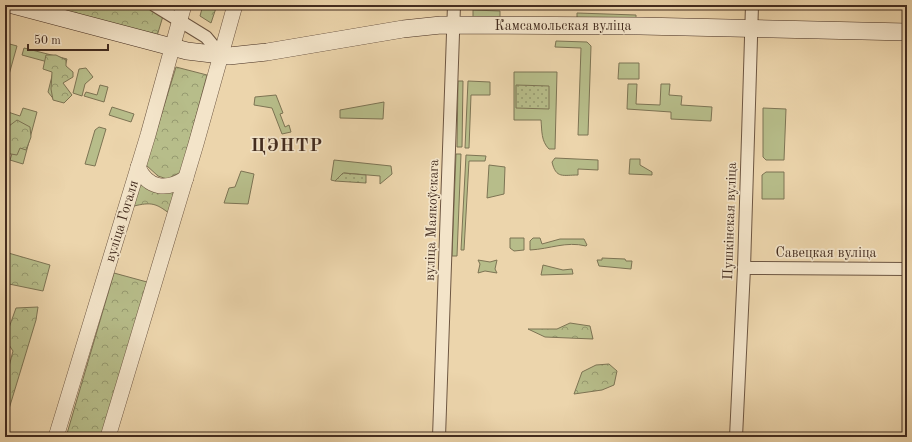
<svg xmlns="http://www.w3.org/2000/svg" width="912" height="442" viewBox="0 0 912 442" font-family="'Old Standard TT',serif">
<defs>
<pattern id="forest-crowns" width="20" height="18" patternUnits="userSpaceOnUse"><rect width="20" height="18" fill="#b7bd8a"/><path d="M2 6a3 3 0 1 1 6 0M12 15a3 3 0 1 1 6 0" fill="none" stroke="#969a70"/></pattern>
<pattern id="park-dots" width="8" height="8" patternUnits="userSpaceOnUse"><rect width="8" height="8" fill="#b7bd8a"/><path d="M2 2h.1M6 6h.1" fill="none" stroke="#969a70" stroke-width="1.8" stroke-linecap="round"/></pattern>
</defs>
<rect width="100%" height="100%" fill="#ecd5ac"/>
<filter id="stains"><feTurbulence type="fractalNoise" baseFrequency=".005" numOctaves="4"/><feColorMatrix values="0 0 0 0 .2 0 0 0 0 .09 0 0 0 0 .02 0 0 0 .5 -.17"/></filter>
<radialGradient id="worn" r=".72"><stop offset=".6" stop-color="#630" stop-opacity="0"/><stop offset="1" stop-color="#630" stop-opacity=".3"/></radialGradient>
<g fill="#b7bd8a" stroke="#7d7454">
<polygon points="473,10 500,11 500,17 473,17"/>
<polygon points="577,13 636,15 636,21 577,19"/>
<polygon points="556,41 587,42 591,46 588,135 578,135 581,48 555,47"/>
<polygon points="6,43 17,46 5,89 5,49"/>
<polygon points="24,48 67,59 55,101 48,92 55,64 22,55"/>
<polygon points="619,63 639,63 639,79 618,79"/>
<polygon points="86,68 93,77 85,84 82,96 73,93 79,69"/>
<path d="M514,72H557L555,149H549C541,141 542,131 541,120H514Z"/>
<polygon points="458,81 463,81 462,147 457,147"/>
<polygon points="468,81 490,82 490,95 471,95 469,148 465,148"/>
<polygon points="628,84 637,84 636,104 660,105 661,84 670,84 669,95 682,96 681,105 712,107 711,121 671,119 671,112 627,109"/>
<polygon points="100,85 108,87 104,102 84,96 86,92 97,95"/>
<polygon points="276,95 283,113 280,114 285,127 289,125 291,132 282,134 272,108 254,105 255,97"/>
<polygon points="384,102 383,119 340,118 340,110"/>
<polygon points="112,107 134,114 131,122 109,115"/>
<polygon points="23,108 37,112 23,164 10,160 15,144 5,141 5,111 20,116"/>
<polygon points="763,108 786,109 784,160 766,160 763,157"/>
<polygon points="99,127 106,129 95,166 85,164 95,130"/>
<polygon points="456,154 461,154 457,256 452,256"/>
<polygon points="466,155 486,156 485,161 469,161 464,250 461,250"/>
<path d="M555,158L598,160V170L578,169V175C563,175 556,179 552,162Z"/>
<polygon points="630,159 640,159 640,165 652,172 652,175 629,174"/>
<polygon points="334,160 391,166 392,174 380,184 380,176 344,173 335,181 331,180"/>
<polygon points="489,165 505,167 504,194 487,198"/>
<polygon points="241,171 254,174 248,204 224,203 229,188 235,187"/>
<polygon points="766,172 784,172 784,199 762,199 762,175"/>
<polygon points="510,238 524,238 524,250 514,251 510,248"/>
<path d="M533,238H540L542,244L560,239H584L587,245L586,246C566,241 550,249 530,250V241Z"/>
<polygon points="602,258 625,259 626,261 632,261 631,269 599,266 597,260 602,260"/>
<polygon points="478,260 490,262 497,260 495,269 497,273 485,271 478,273 480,264"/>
<polygon points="543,265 563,270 572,269 573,274 541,275"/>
</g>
<g fill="url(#forest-crowns)" stroke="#7d7454">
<polygon points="38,5 145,5 163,16 157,36"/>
<polygon points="203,5 217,5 211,23 200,16"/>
<polygon points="46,55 56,55 66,60 66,66 73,72 73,77 63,83 72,95 64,103 53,100 51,89 52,72 43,69"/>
<polygon points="176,67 207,75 181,172 167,179 158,176 146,165"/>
<polygon points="17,120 30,127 31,137 26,150 20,148 17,155 5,153 5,129"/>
<path d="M140,182L177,190L170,214C156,203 151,202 134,206Z"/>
<polygon points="5,252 50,265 43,291 9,284 5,274"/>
<polygon points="114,273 147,282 102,437 66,437"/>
<polygon points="38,307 36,320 5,422 5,382 13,351 5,339 16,308"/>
<polygon points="570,323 590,326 593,339 545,337 528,329 557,329"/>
<polygon points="609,364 617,371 614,385 602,390 574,394 582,372 596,365"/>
</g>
<g fill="url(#park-dots)" stroke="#7d7454">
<polygon points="516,85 549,86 549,109 516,108"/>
<polygon points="343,173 366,175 366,183 335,181"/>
</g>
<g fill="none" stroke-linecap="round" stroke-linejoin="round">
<g stroke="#6d5642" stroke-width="14">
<g id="minor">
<polyline points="154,5 206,37 221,55"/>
<polyline points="744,268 907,269"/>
<polyline points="439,437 454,5"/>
<polyline points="736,437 744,268 752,5"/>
</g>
</g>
<g stroke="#6d5642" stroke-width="16">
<g id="tertiary">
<path d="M138,167C148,189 167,191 186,178"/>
<polyline points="56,437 148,135 184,5"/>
<polyline points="108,437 196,144 235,5"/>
</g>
</g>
<g stroke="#432c1f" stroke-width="18">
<polyline id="secondary" points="13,5 187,51 229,56 267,52 403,29 441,25 640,26 907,32"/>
</g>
<use href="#minor" stroke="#f3e4c9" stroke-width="12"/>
<use href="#tertiary" stroke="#f3e4c9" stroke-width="15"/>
<use href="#secondary" stroke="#f3e4c9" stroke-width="17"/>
</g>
<g text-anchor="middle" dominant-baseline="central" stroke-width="3.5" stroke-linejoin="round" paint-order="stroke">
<g font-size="14" fill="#432c1f" stroke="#f3e4c9">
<text x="563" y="26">Камсамольская вуліца</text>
<text transform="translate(432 220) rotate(-88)">вуліца Маякоўскага</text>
<text transform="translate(122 221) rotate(-73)">вуліца Гогаля</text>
<text transform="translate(730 221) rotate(-88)">Пушкінская вуліца</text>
<text x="826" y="253">Савецкая вуліца</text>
</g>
<g font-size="18" font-weight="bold" letter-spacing="1" fill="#432c1f" stroke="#f3e4c9">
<text x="287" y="146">ЦЭНТР</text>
</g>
</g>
<rect width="912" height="442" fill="none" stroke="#ecd5ac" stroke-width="20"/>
<rect x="6" y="6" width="900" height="430" fill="none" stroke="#432c1f" stroke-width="2"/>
<rect x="10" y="10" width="892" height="422" fill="none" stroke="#432c1f"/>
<path d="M28 44v6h80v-6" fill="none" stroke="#432c1f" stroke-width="2"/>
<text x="34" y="44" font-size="12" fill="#432c1f" stroke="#f3e4c9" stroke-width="3" paint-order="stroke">50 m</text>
<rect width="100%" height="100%" filter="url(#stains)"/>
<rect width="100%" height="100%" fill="url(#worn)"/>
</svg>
